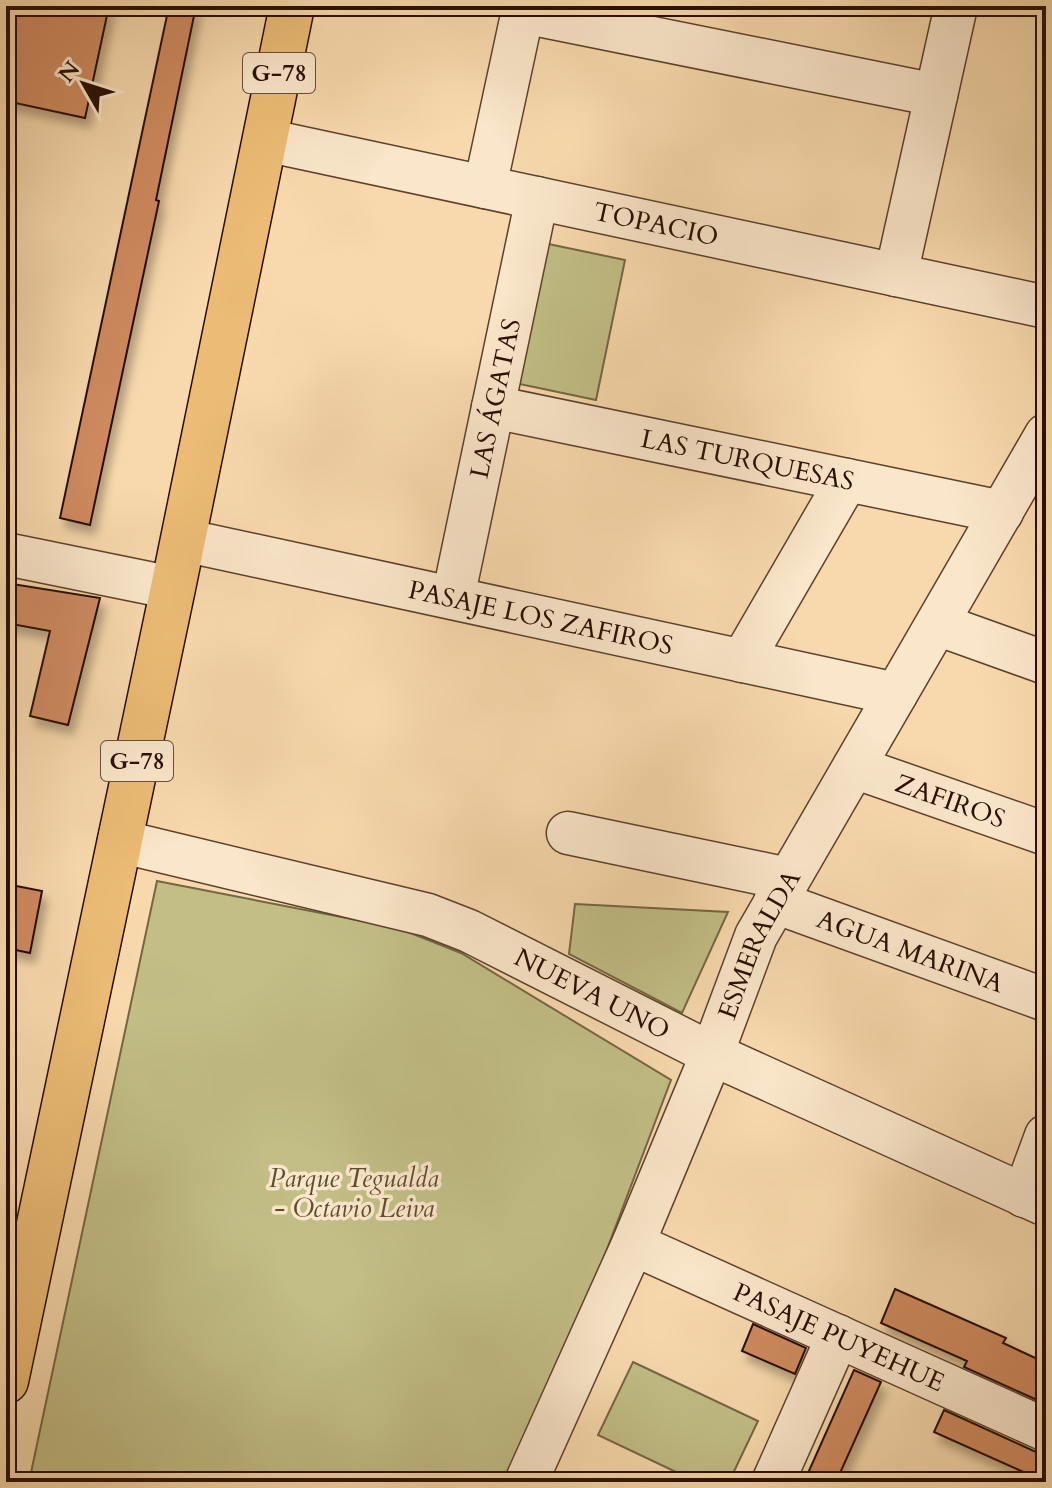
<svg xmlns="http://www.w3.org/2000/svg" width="1052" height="1488" viewBox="0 0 1052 1488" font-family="Cardo,serif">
<defs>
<filter id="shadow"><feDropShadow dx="5" dy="9" stdDeviation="4" flood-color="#0004"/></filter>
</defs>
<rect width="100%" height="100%" fill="#f8d9ad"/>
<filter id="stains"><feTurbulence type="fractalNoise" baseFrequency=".0025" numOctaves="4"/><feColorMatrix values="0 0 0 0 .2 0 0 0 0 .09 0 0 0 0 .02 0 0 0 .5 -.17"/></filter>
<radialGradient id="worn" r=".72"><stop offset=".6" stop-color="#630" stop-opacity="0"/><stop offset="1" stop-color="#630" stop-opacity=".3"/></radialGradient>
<g fill="#c2be86" stroke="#756643" stroke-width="2">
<polygon points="539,242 625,260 596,400 510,382"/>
<polygon points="157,881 398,928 461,953 671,1080 519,1482 29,1482"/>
<polygon points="575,904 728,912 682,1013 569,954"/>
<polygon points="633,1362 758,1421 729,1482 697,1482 598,1435"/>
</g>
<g fill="#cf8a60" stroke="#280e00" stroke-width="2" filter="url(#shadow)">
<polygon points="6,6 109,6 85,118 6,101"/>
<polygon points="169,6 196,6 156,200 159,201 90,525 60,518"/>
<polygon points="6,583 100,598 68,725 30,716 50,631 6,623"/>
<polygon points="6,884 42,891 30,953 6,948"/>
<polygon points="895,1289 1006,1338 1003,1343 1046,1363 1046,1404 964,1367 967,1361 881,1323"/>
<polygon points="753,1324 806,1348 795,1374 742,1351"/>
<polygon points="854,1370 881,1382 836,1482 804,1482"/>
<polygon points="944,1410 1036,1452 1046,1454 1046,1482 934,1432"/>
</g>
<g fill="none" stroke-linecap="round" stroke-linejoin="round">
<g stroke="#5c412b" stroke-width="45">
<g id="minor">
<polyline points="523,12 936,95"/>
<path id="s1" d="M265,140L1046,307"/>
<polyline points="485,187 524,6"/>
<polyline points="896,275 956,6"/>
<path id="s2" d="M493,407L1002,512"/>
<path id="s3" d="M183,540L896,694"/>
<polyline points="6,554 173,588"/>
<path id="s4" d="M453,598L537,198"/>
<polyline points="937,624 1046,663"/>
<polyline points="742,661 847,480"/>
<path id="s5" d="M854,767L1046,834"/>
<polyline points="568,833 788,879"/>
<path id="s6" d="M119,841L428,915L469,931L712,1054L1046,1205"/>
<path id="s7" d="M775,902L1046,1000"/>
<polyline points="1024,1196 1046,1136"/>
<path id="s8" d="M633,1244L1046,1430"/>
<path id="s9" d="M526,1482L633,1244L712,1054L756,936L1046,435"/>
<polyline points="773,1482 838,1336"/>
</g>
</g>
<g stroke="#280e00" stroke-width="47">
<polyline id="major" points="6,1381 173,588 292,6"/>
</g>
<use href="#minor" stroke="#fae6ca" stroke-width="42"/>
<use href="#major" stroke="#ecbc76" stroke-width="44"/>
</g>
<g text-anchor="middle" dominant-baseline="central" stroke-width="7" stroke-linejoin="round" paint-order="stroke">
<g fill="#fae6ca" stroke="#674f3d" stroke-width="2">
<rect x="243" y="53" width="72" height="40" rx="6"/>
<rect x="101" y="741" width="72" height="40" rx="6"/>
</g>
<g font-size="24" font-weight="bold" fill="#280e00">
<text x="279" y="73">G-78</text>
<text x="137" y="761">G-78</text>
</g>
<g font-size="26" fill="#280e00" stroke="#fae6ca">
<text stroke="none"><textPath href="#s1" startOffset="400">TOPACIO</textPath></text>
<text stroke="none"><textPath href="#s4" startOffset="204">LAS ÁGATAS</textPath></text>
<text stroke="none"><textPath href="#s2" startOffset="260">LAS TURQUESAS</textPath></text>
<text stroke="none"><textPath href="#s3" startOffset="366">PASAJE LOS ZAFIROS</textPath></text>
<text stroke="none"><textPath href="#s5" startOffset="102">ZAFIROS</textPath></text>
<text stroke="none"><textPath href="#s9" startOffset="586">ESMERALDA</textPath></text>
<text stroke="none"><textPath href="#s7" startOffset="144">AGUA MARINA</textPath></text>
<text stroke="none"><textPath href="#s6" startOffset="500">NUEVA UNO</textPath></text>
<text stroke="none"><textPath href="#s8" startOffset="226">PASAJE PUYEHUE</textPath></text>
</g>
<g font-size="26" font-style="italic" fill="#5e4c2f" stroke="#fae6ca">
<text x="354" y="1178">Parque Tegualda<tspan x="354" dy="30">- Octavio Leiva</tspan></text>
</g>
</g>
<rect width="1052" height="1488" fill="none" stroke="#f8d9ad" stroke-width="32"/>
<rect x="8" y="8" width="1036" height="1472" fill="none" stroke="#280e00" stroke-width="4"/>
<rect x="16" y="16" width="1020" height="1456" fill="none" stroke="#280e00" stroke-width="2"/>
<g transform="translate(84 84) rotate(309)" stroke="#fae6ca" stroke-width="6" paint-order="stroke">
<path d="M0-6L14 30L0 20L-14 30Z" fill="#280e00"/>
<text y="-12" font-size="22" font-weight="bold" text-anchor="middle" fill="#280e00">N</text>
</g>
<rect width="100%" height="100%" filter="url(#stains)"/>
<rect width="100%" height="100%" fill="url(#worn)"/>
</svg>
